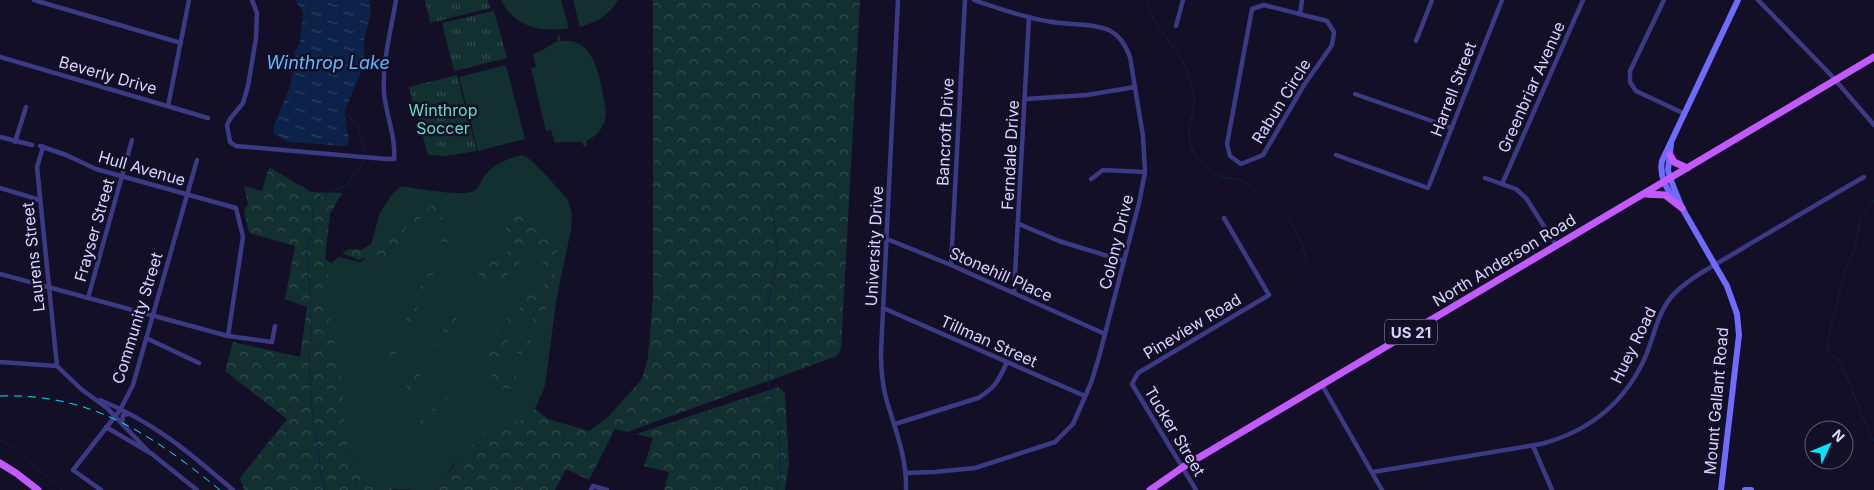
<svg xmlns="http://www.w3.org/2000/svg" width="1874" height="490" viewBox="0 0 1874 490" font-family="Inter,sans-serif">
<defs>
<pattern id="forest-crowns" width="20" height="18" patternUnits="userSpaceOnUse" patternTransform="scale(1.25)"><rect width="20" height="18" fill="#12302f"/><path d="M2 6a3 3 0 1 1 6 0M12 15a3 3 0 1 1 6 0" fill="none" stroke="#344d4e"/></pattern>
<pattern id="park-tufts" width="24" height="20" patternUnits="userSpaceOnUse" patternTransform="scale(1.25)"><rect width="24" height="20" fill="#12302f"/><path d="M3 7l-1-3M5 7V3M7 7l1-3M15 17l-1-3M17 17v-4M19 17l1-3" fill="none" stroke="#344d4e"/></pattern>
<pattern id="water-ripples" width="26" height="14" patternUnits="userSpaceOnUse" patternTransform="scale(1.25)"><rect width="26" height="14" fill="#0c2248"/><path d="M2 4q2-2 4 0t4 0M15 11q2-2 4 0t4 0" fill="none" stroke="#2f4163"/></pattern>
</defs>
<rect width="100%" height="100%" fill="#130f26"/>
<g fill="#12302f">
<path d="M501,0H561L569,28C541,33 514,27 501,0Z"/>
<path d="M573,0H618C610,15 596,22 580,27Z"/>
<path d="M559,35L561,41C598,37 599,81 606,108C607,123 600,135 586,141L587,146L584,147L582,142C571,143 567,140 555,143L551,130L546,131L531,68L536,67L533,54C543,52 548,45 558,41L557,36Z"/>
<polygon points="506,65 525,139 478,151 459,77"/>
<path d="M522,155L531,160L545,174L568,200L572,213L571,230L557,296L545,386L535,409L526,420L497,426L452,466L438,490C428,490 399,490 391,489C374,482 358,466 348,451L332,336L326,307L327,275L331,263L339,257L360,262L368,256L380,212L393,193L401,186C415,188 464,197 474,191C481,187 480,180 485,175C494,164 509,158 522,155Z"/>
</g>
<g fill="url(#forest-crowns)">
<path d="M651,0H860L841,349L837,356L627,432L615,429L589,480L566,469L555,490H438C448,470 477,434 498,425C516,418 520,427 535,409L548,419L589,431L608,417L642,379L648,357L653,298V1Z"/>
<path d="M269,167L311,192L342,193L330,214L325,259L331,263C320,300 334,333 340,370C344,397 344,424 348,451C359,468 375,479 393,490H244L240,478L287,419L225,371L233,342L300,357L307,307L285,299L295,246L249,233L244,210L248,204L244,186L262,191Z"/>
<polygon points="444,198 450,198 441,220 424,216 404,230 408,245 391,258 379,263 372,255 359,260 342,253 349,249 361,250"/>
<path d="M521,208L530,217L550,230L549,239L560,244L554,258L556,268L554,281L548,292L546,308L549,327H537L529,347L523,350L513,389L484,386L495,372L510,369L533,318L529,316L511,334L499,358L488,364L487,347L505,322L522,306L527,297L537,291H543L545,283L552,275L549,268L540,260L547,255L531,244C524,254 519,267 508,274C492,286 482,285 468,303C442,337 423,375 396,408L393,407L468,293L478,286L479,270L493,257H502L515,246L502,240L513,209Z"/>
<polygon points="456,211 459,215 433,275 392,360 389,356 418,295 425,275"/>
<polygon points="778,387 785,393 789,463 785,490 664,490 669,472 644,466 653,438 636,434"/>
<path d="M445,397L447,399L425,420L420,428L415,429L416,424C427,416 434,405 445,397Z"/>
</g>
<g fill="url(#park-tufts)">
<polygon points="425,0 488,0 490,8 430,23"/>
<polygon points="494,11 507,58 454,71 442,23"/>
<polygon points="457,75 477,151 445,156 428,155 409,87"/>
</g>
<polygon fill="url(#water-ripples)" points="295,0 369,0 371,13 364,39 364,64 344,113 349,140 348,144 345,146 288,142 274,134 273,128 289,89 294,67 295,51 300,43 303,12"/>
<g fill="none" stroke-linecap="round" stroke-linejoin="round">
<g stroke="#0c2248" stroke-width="1">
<path d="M1146,0C1154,30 1183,51 1190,80C1191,85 1193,90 1194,95C1196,116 1182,133 1195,155C1201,165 1214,174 1225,178C1230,179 1235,178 1240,180C1248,183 1255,190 1262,195C1287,216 1302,229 1306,263"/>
<polyline points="344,113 357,124 366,155"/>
<path d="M1874,200L1860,220L1855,248L1846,267L1827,343L1828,352L1833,357L1838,359C1853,385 1859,415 1874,441"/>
<polyline points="770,204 774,220 778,255 768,302 768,323 769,388 774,408 780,423 779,441 781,473 776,490"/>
<path d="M0,440C13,445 21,455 31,464C42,473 52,480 62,490"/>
<polyline points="325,490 322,479 311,403 309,357 311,324 310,291 306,247 314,232 313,208 318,197 346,186 365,160"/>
</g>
<g stroke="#3d3a85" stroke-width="4.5">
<polyline points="34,0 181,43"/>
<path d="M252,0L257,13L256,38L248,86L243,103L230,119L227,125L230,142L236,146L386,159H394C396,137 386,115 384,93C382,62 391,31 396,0"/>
<path d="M898,0L881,352C881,367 882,383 886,398C895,429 907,457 906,490"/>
<polyline points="1664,0 1630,71 1630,82 1636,91 1685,114"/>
<polyline points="1758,0 1830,74 1874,125"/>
<polygon points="1264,5 1327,21 1334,32 1332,45 1304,85 1263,155 1241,164 1230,156 1227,144 1252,9"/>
<polyline points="1300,13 1302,0"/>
<polyline points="1176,26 1183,0"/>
<polyline points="1416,41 1432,0"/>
<polyline points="0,57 208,118"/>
<polyline points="1355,94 1452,128"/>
<polyline points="1025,99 1087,95 1135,87"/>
<polyline points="168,106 189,0"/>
<polyline points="0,137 32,145"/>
<polyline points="15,142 26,107"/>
<polyline points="40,146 66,155 96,169 236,208 243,237 228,336"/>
<polyline points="43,147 37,167 57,366"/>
<polyline points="1336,155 1428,188 1502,0"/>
<polyline points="1485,178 1516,189 1526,198 1556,245"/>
<polyline points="1091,179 1103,170 1145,172"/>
<polyline points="1502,184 1583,0"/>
<polyline points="0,188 40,200"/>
<polyline points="1019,224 1059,241 1124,261"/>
<polyline points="887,239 951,265 1105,334"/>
<polyline points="951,265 965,0"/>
<polyline points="0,274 228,336 272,342 275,326"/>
<polyline points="1014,293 1029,17"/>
<polyline points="88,298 132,140"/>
<polyline points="883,308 1085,396"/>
<polyline points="146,338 199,363"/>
<polyline points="0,362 57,366 81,389 107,408 149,452"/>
<polyline points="1322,385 1382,490"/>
<path d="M100,400C154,422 190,453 233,490"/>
<polyline points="122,424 123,415 128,414"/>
<path d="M895,424L978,398C995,388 999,380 1007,362"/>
<polyline points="106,427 152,454 197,490"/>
<polyline points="1533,446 1552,490"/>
<path d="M1373,472L1541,444C1590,431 1627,401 1647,353C1655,332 1659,308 1676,292C1695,274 1721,262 1743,248C1784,224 1824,200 1864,177"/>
<path d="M906,473L934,472L975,468L1055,442L1073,424L1091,383L1099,357L1139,203L1145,172L1143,136L1130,57C1125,44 1119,34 1106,29C1090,23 1069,25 1052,22C1026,18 999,9 974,0"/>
<polyline points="101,490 73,470 120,410 133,385 197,160"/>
<polyline points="591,490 593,486 607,490"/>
<polyline points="1196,490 1132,384 1138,373 1269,295 1224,218"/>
</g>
<g stroke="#6f6bff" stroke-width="6">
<polyline points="1671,144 1668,170 1670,178 1682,208 1727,286 1737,314 1739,335 1721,490"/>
<path d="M1675,200C1666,189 1659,176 1662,161L1738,0"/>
<polyline points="1745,490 1751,490"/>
</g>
<g stroke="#c25bff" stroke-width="7">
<polyline points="1670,155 1674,162 1687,168"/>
<polyline points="1645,194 1665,195 1682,208"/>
<polyline points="0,463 16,473 38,490"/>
<polyline points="1150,490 1183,467 1874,57"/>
</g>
<path stroke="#00e5ff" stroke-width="1" stroke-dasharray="8 6" stroke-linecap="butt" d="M0,396C92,393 152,435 220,490"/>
</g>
<g text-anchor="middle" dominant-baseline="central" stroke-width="5" stroke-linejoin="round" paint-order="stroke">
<rect fill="#130f26" stroke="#9e99be" stroke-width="1" x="1385" y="319.5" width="52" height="25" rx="4"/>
<g font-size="15" font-weight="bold" fill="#d9d4ff">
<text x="1411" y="332">US 21</text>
</g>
<g font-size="16" fill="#d9d4ff" stroke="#130f26">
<text transform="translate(108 75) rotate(16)">Beverly Drive</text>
<text transform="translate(1531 87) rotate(-66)">Greenbriar Avenue</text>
<text transform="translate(1453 89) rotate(-69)">Harrell Street</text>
<text transform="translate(1281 101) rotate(-58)">Rabun Circle</text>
<text transform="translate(945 132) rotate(-87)">Bancroft Drive</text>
<text transform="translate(1010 155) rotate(-87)">Ferndale Drive</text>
<text transform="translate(142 168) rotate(16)">Hull Avenue</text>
<text transform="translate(94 230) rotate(-74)">Frayser Street</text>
<text transform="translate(1116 242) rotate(-76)">Colony Drive</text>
<text transform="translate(874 246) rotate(-87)">University Drive</text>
<text transform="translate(33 257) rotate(-96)">Laurens Street</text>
<text transform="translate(1504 260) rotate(-31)">North Anderson Road</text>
<text transform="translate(1001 274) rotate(24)">Stonehill Place</text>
<text transform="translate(137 318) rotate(-73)">Community Street</text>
<text transform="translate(1192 326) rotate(-31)">Pineview Road</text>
<text transform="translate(989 341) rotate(24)">Tillman Street</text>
<text transform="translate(1633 345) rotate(-64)">Huey Road</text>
<text transform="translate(1716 401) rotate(-85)">Mount Gallant Road</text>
<text transform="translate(1175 431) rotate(59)">Tucker Street</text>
</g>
<g font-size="16" fill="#5fe0c0" stroke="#130f26">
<text x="443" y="110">Winthrop<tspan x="443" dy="18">Soccer</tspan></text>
</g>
<g font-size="18" font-style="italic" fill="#62b6ff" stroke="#130f26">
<text x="328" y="62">Winthrop Lake</text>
</g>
</g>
<g transform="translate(1829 445) rotate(46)"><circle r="24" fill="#130f26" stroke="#625e7d"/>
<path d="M0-4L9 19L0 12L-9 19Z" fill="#00e5ff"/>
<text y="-8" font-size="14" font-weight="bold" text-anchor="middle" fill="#d9d4ff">N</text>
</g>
</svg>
